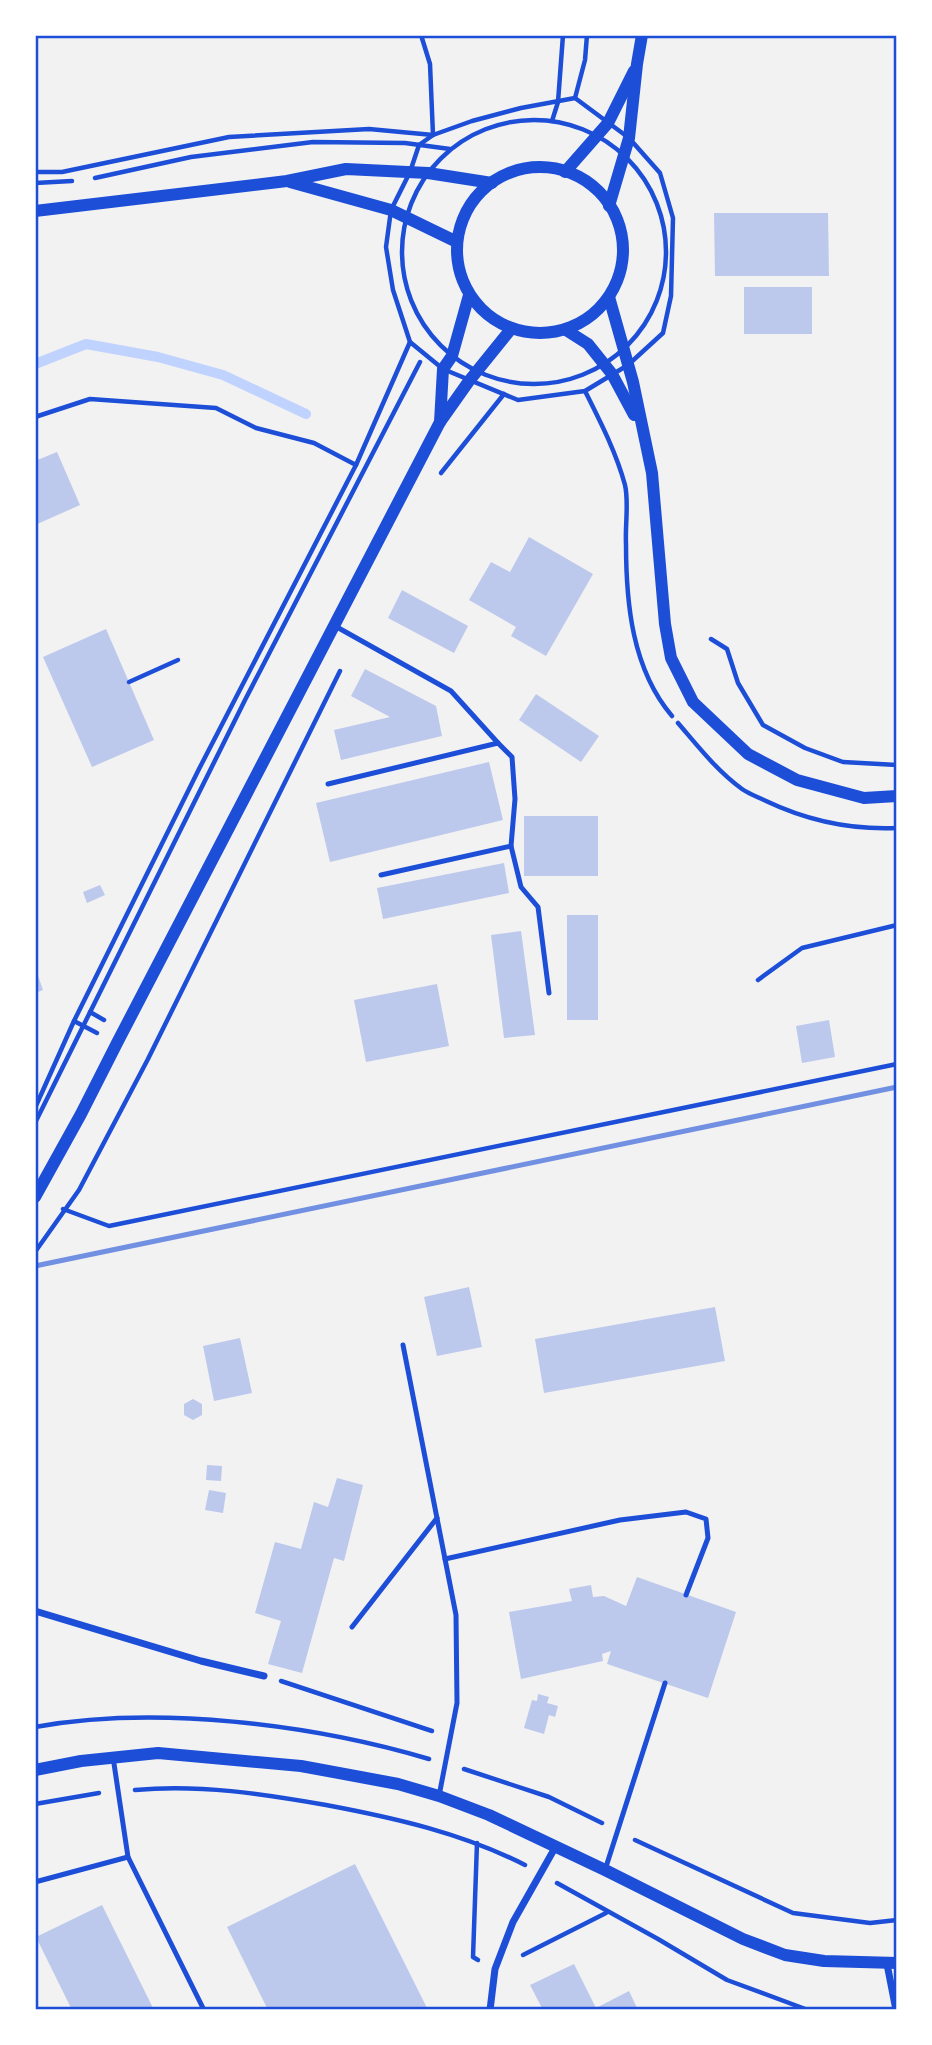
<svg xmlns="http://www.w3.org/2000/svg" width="932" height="2045" viewBox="0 0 932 2045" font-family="Quicksand,sans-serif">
<rect width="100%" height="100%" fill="#f2f2f2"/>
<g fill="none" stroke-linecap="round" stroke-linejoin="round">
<polyline stroke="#bfd3fe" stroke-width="10" points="35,364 86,344 158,357 223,375 306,414"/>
</g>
<g fill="#bdc9ec">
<polygon points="714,213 828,213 829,276 715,276"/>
<rect x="744" y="287" width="68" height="47"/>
<polygon points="57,452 80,505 35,525 35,461"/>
<polygon points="529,537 593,574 546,656 511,636 516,627 469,600 491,562 510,572"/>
<polygon points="402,590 468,626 454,653 388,618"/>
<polygon points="106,629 154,740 92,767 43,657"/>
<polygon points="365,669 436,706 442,736 341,760 334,730 390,717 351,696"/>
<polygon points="536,694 599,736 581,762 519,720"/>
<polygon points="489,762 503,820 330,862 316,803"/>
<rect x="524" y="816" width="74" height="60"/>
<polygon points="504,863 509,893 383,919 377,888"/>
<polygon points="100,885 105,895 87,903 83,892"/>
<rect x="567" y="915" width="31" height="105"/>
<polygon points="521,931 535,1035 504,1038 491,935"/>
<polygon points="35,967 43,990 35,993"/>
<polygon points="437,984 449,1046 366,1062 354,1000"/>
<polygon points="829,1020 835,1057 802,1063 796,1026"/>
<polygon points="469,1287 482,1347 437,1356 424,1297"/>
<polygon points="715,1307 725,1361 544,1393 535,1339"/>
<polygon points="240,1338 252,1393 214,1401 203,1346"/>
<polygon points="193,1399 202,1404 202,1415 193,1420 184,1415 184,1404"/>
<polygon points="207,1465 222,1466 221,1481 206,1480"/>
<polygon points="337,1478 363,1485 344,1561 334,1558 302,1673 268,1664 281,1621 255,1613 275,1542 301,1549 314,1502 328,1507"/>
<polygon points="209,1490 226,1493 223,1513 205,1510"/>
<polygon points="637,1577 736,1612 708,1698 607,1664 611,1651 602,1654 603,1661 521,1679 509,1612 572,1601 569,1589 591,1585 593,1597 604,1596 626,1606"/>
<polygon points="538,1694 549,1697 547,1703 558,1706 555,1717 549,1715 544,1734 524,1728 532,1700 537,1701"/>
<polygon points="355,1864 428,2010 268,2010 227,1927"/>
<polygon points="102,1905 154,2010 72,2010 36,1937"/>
<polygon points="574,1964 596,2008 629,1991 638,2010 543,2010 530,1985"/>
</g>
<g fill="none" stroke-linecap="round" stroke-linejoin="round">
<g stroke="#1d4ed8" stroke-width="4.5">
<polyline points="421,35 430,64 433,135"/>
<polygon points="575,98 629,138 660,173 673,218 671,296 663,333 628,365 585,391 518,400 443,369 410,342 393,290 386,247 391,210 410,172 419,145 433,135 472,121 521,108"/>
<polyline points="575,98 585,60 587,35"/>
<circle cx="534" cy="252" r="132"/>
<polyline points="552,121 558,102 563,35"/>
<polyline points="35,172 62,172 229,137 369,129 433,135"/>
<polyline points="95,178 191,157 313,142 405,143 450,149"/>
<polyline points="35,183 72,181"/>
<path d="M585,391C600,421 616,452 625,485C629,502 625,525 626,544C626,603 632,669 672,716"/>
<polyline points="35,417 90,399 216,408 256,428 314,443 356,465"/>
<polyline points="441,473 504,394"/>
<polyline points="711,639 727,649 738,683 763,725 805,748 843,762 897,765"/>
<polyline points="129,682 178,660"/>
<path d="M678,723C697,745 717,771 742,789C749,794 758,797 766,801C806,820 852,830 897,828"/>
<polyline points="758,980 802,948 897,925"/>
<polyline points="90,1012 104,1020"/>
<polyline points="74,1021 97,1033"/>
<polyline points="35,1108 74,1021 199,769 356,465 410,342"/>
<polyline points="35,1123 245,700 420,362"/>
<polyline points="63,1209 109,1226 897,1064"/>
<polyline points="35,1252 79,1190 148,1059 340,671"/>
<polyline points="281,1681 432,1731"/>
<path d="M35,1727C156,1705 311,1724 429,1759"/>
<polyline points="464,1769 549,1797 602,1823"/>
<path d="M135,1790C200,1784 263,1794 326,1805C395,1818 462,1833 525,1865"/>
<polyline points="35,1804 99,1793"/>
<polyline points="635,1840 793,1913 870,1923 897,1920"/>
<polyline points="477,1843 473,1957 478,1960"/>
<polyline points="557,1883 658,1939 727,1980 808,2010"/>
<polyline points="523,1955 606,1913"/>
</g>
<g stroke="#1d4ed8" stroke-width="5">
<polyline points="328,784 498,743 451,691 335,626"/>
<polyline points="511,846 521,887 538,907 549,993"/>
<polyline points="381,875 511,846 515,799 512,757 498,743"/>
<polyline points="403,1345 456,1615 457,1703 439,1796"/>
<polyline points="445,1559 620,1520 686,1512 706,1519 708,1538 686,1595"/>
<polyline points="352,1627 437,1518"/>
<polyline points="113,1757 128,1857 204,2010"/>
<polyline points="605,1870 665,1683"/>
<polyline points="35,1882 128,1857"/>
</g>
<g stroke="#1d4ed8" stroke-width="7">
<polyline points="35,1611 201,1661 264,1676"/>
<polyline points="887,1964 896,2010"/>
<polyline points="490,2010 495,1969 513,1922 556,1846"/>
</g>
<g stroke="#1d4ed8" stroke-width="12">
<circle cx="540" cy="250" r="83"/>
<polyline points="565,172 608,123 634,71"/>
<polyline points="290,182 391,210 457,242"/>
<polyline points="609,206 629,138 637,64 642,35"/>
<polyline points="35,211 287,181 346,169 428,173 492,183"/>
<polyline points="609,297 633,382 652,473 665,624 671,658 693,702 748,754 797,780 864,798 897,796"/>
<polyline points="566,330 588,344 612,374 634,415"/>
<polyline points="440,422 443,369 452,356 469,295"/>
<polyline points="35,1197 81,1114 117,1043 440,422 469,381 511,329"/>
<polyline points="35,1770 81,1761 158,1753 301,1766 398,1784 439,1796 489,1815 605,1870 743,1939 785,1955 824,1961 897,1963"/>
</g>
<polyline stroke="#7290e2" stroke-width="5" points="35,1266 897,1087"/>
</g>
<rect width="932" height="2045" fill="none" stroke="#ffffff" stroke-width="74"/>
<rect x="37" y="37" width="858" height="1971" fill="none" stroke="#1d4ed8" stroke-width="2.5"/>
</svg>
